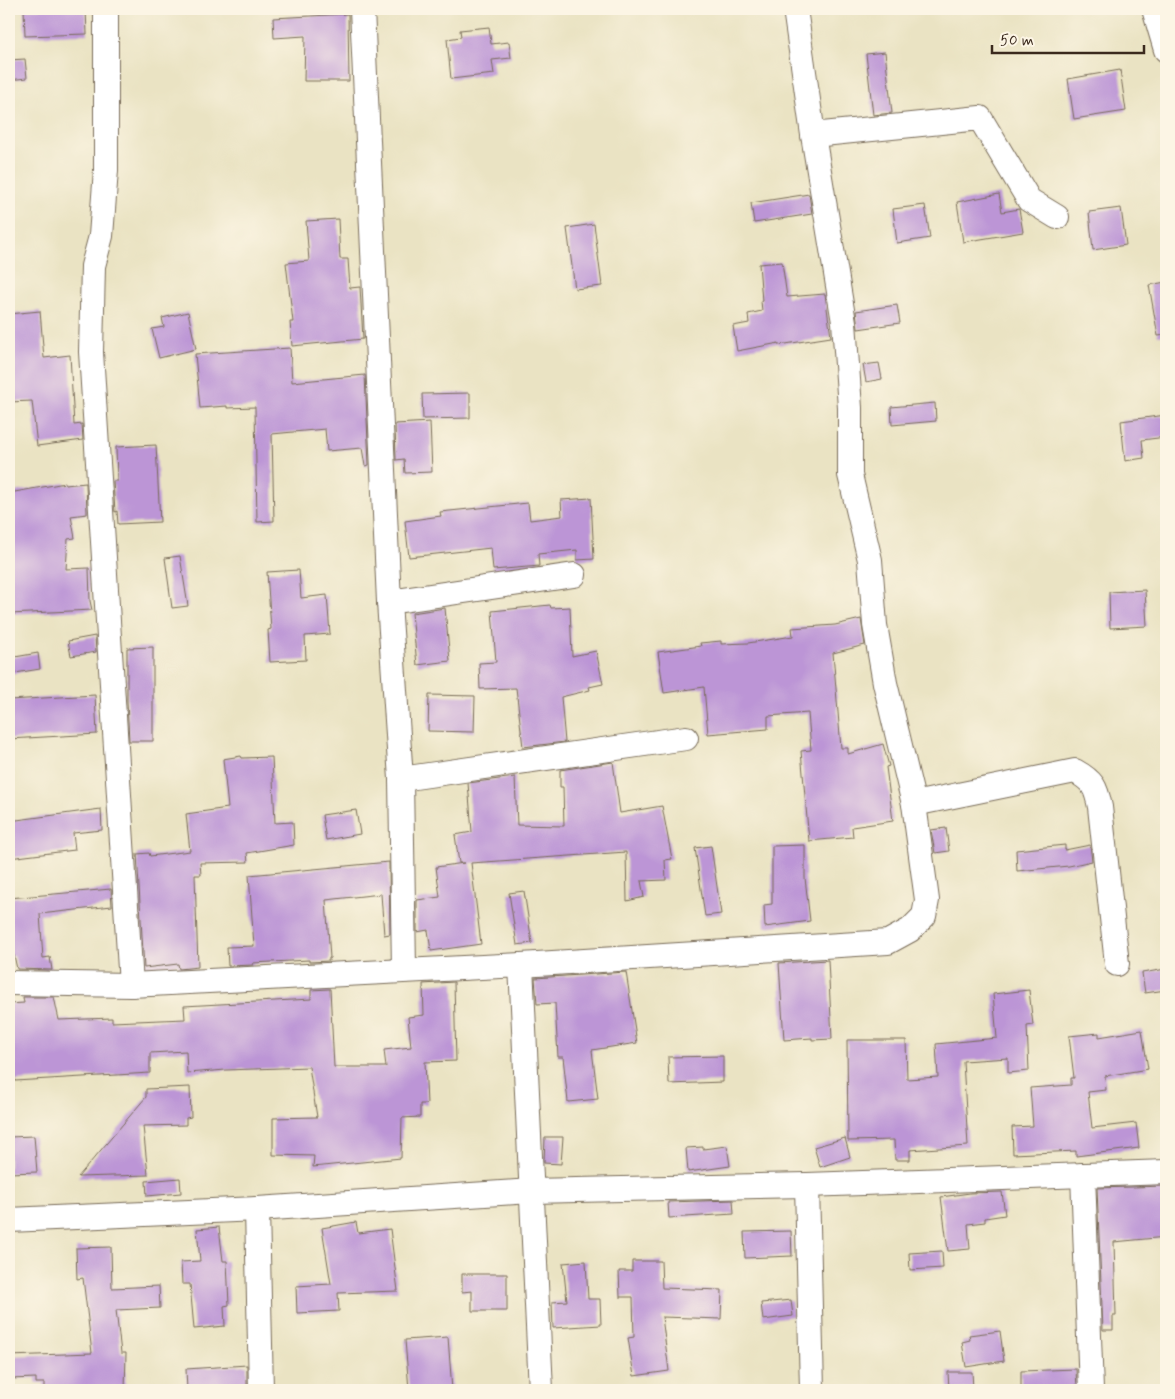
<svg xmlns="http://www.w3.org/2000/svg" width="1175" height="1399" viewBox="0 0 1175 1399" font-family="Mynerve,sans-serif">
<rect width="100%" height="100%" fill="#fcf5e5"/>
<filter id="ink" filterUnits="userSpaceOnUse"><feTurbulence type="fractalNoise" baseFrequency=".02" numOctaves="2"/><feDisplacementMap in="SourceGraphic" scale="10" xChannelSelector="R" yChannelSelector="G"/><feConvolveMatrix kernelMatrix="1 2 1 2 8 2 1 2 1" color-interpolation-filters="sRGB"/></filter>
<filter id="wash" filterUnits="userSpaceOnUse"><feTurbulence type="fractalNoise" baseFrequency=".0096" numOctaves="4" result="noise"/><feDisplacementMap in="SourceGraphic" scale="20" xChannelSelector="R" yChannelSelector="G"/><feGaussianBlur stdDeviation="1.12" result="paint"/><feColorMatrix in="noise" values="0 0 0 0 0 0 0 0 0 0 0 0 0 0 0 0 0 1.4 0 .05"/><feComposite in="paint" operator="in"/></filter>
<g filter="url(#wash)">
<rect width="100%" height="100%" fill="#eae3c3"/>
<g id="blocks">
<g fill="#bc95d6">
<polygon points="24,9 86,9 87,34 25,36"/>
<polygon points="348,14 349,81 304,81 305,36 274,38 273,18"/>
<polygon points="489,27 491,44 509,42 511,58 492,60 494,74 451,79 447,39 461,37 460,30"/>
<polygon points="885,52 892,113 873,115 866,54"/>
<polygon points="25,59 27,78 9,80 9,60"/>
<polygon points="1120,70 1126,111 1074,119 1068,79"/>
<polygon points="809,194 812,214 754,223 751,203"/>
<polygon points="999,194 1002,212 1019,209 1023,232 963,242 957,202"/>
<polygon points="925,205 930,238 897,243 893,209"/>
<polygon points="1121,208 1126,245 1093,250 1089,212"/>
<polygon points="338,219 340,259 348,259 350,288 360,287 363,339 292,346 290,322 293,322 286,263 309,261 306,221"/>
<polygon points="594,224 602,286 575,289 567,228"/>
<polygon points="782,262 787,297 825,294 831,337 779,345 779,343 737,351 733,326 749,323 748,314 762,311 761,301 762,301 759,264"/>
<polygon points="1166,282 1166,335 1158,336 1149,285"/>
<polygon points="897,305 900,323 858,329 856,311"/>
<polygon points="40,311 44,358 70,355 74,425 82,424 83,440 37,446 32,401 9,402 9,314"/>
<polygon points="188,312 196,349 159,358 152,329 164,327 162,318"/>
<polygon points="290,348 292,382 365,375 369,465 365,466 362,448 327,451 325,429 272,434 274,521 257,522 255,407 227,408 227,406 200,408 195,354"/>
<polygon points="879,363 882,379 866,382 863,365"/>
<polygon points="470,393 470,418 423,419 422,394"/>
<polygon points="935,403 936,421 892,425 891,407"/>
<polygon points="1166,415 1166,437 1142,440 1144,458 1125,461 1121,421"/>
<polygon points="430,422 432,472 405,473 404,459 396,460 395,424"/>
<polygon points="156,445 160,522 118,524 117,511 115,512 113,481 117,481 116,447"/>
<polygon points="65,483 65,485 86,483 87,514 71,516 75,538 68,539 66,569 89,568 90,601 92,610 9,614 9,493"/>
<polygon points="591,498 594,559 577,560 577,550 538,554 539,566 493,570 491,548 409,557 405,521 441,516 440,512 528,503 530,520 562,516 561,500"/>
<polygon points="180,556 188,606 172,608 165,558"/>
<polygon points="299,570 301,598 327,595 330,634 305,636 306,660 270,662 268,630 271,629 267,572"/>
<polygon points="1145,590 1147,626 1110,628 1109,592"/>
<polygon points="550,605 551,608 570,607 572,656 596,651 603,684 589,687 590,690 561,697 565,742 523,747 516,688 480,689 479,663 496,662 492,611"/>
<polygon points="445,608 450,661 417,665 412,613"/>
<polygon points="861,619 865,645 833,653 841,748 848,748 848,754 883,744 889,766 886,767 893,821 852,827 853,837 809,841 801,751 811,750 808,713 768,716 768,729 708,734 704,687 664,693 658,652 701,646 700,643 721,641 721,644 748,643 793,636 792,628 835,625"/>
<polygon points="95,636 96,652 71,656 68,641"/>
<polygon points="153,647 153,741 129,741 127,701 127,648"/>
<polygon points="38,653 40,669 9,674 9,658"/>
<polygon points="95,695 97,734 9,739 9,700"/>
<polygon points="429,695 475,696 474,732 428,731"/>
<polygon points="241,756 242,758 272,757 275,823 293,822 294,845 247,853 248,862 200,863 201,875 195,875 198,967 179,969 178,964 144,968 137,854 149,853 150,856 190,851 186,814 228,808 223,759"/>
<polygon points="613,762 620,813 662,806 672,859 665,860 666,880 641,881 644,897 627,901 626,852 471,863 481,944 431,951 428,930 417,932 417,900 440,897 436,867 464,863 459,863 455,835 472,832 468,783 515,777 517,825 564,826 563,787 560,787 560,770"/>
<polygon points="101,809 102,830 73,833 75,850 9,858 9,821"/>
<polygon points="356,810 360,834 326,840 322,815"/>
<polygon points="946,828 949,851 935,853 931,830"/>
<polygon points="805,845 805,878 810,921 765,927 764,905 772,904 772,846"/>
<polygon points="1065,845 1065,850 1090,845 1092,861 1069,866 1017,871 1016,850"/>
<polygon points="711,846 721,914 705,916 695,848"/>
<polygon points="389,862 390,934 384,935 381,894 326,900 330,958 329,958 329,961 309,962 309,960 253,963 253,965 228,966 227,947 254,946 249,875"/>
<polygon points="111,889 112,906 40,914 43,958 50,957 52,970 17,969 14,955 9,956 9,898"/>
<polygon points="524,891 532,943 517,945 509,893"/>
<polygon points="828,960 832,1039 812,1040 812,1038 784,1040 779,963"/>
<polygon points="1166,969 1166,990 1145,993 1142,973"/>
<polygon points="626,972 637,1043 592,1050 598,1099 568,1102 563,1057 558,1057 555,1003 537,1004 535,978"/>
<polygon points="454,982 456,1061 425,1062 427,1104 420,1104 420,1117 402,1118 401,1158 313,1167 314,1156 273,1155 273,1118 317,1117 309,1067 226,1070 187,1073 186,1051 150,1053 150,1073 15,1081 14,1068 9,1068 9,1004 24,1003 23,997 54,997 59,1020 112,1018 112,1022 185,1019 184,1006 311,999 311,990 330,989 334,1067 386,1067 384,1050 411,1047 408,1017 424,1015 423,984"/>
<polygon points="1029,990 1033,1025 1027,1026 1029,1071 1008,1073 1008,1058 963,1061 968,1146 910,1150 910,1160 895,1160 894,1140 848,1141 847,1040 906,1040 907,1079 938,1077 936,1044 997,1038 993,994"/>
<polygon points="1142,1030 1148,1069 1105,1076 1106,1090 1088,1092 1092,1128 1136,1123 1139,1148 1076,1156 1076,1151 1013,1154 1012,1127 1033,1126 1030,1088 1071,1085 1071,1078 1074,1078 1069,1036 1099,1033 1099,1037"/>
<polygon points="723,1056 723,1082 669,1084 668,1057"/>
<polygon points="190,1087 191,1117 186,1118 186,1125 143,1126 148,1175 78,1177 146,1097 146,1089"/>
<polygon points="34,1136 37,1172 9,1173 9,1137"/>
<polygon points="545,1137 563,1137 561,1164 544,1163"/>
<polygon points="845,1138 850,1157 820,1167 814,1147"/>
<polygon points="727,1146 730,1166 688,1172 686,1148 703,1147 703,1149"/>
<polygon points="180,1178 181,1193 147,1196 146,1181"/>
<polygon points="1166,1186 1166,1237 1114,1242 1116,1316 1113,1316 1113,1330 1103,1330 1097,1188"/>
<polygon points="1002,1192 1005,1215 985,1218 985,1222 968,1224 970,1249 948,1251 941,1197 970,1193"/>
<polygon points="733,1200 734,1214 669,1218 668,1202"/>
<polygon points="356,1222 358,1233 390,1229 398,1291 338,1293 339,1311 297,1313 296,1286 331,1284 322,1228"/>
<polygon points="219,1227 223,1261 227,1261 229,1305 224,1306 225,1326 194,1329 190,1284 182,1284 181,1262 200,1261 197,1229"/>
<polygon points="791,1231 792,1256 745,1258 744,1232"/>
<polygon points="111,1247 112,1288 159,1286 160,1308 116,1310 121,1353 126,1353 125,1390 44,1390 44,1383 36,1383 36,1378 9,1379 9,1356 92,1353 83,1278 77,1279 76,1248"/>
<polygon points="942,1251 943,1268 910,1270 909,1253"/>
<polygon points="586,1261 588,1299 600,1299 601,1325 553,1328 552,1302 567,1301 563,1263"/>
<polygon points="632,1261 661,1261 662,1288 722,1290 721,1319 662,1317 669,1371 634,1376 628,1338 634,1337 633,1297 620,1297 619,1271 632,1271"/>
<polygon points="462,1274 507,1274 507,1311 472,1311 472,1291 462,1292"/>
<polygon points="791,1300 793,1316 763,1320 761,1303"/>
<polygon points="1000,1331 1004,1361 966,1367 962,1342 970,1340 969,1335"/>
<polygon points="448,1337 452,1390 409,1390 405,1340"/>
<polygon points="247,1365 247,1390 187,1390 186,1369"/>
<polygon points="1076,1369 1077,1390 1021,1390 1021,1371"/>
<polygon points="948,1372 972,1372 973,1389 949,1390"/>
</g>
</g>
</g>
<g filter="url(#ink)">
<use href="#blocks" fill-opacity="0" stroke="#786b58" stroke-width="1"/>
<g fill="none" stroke-linecap="round" stroke-linejoin="round">
<g stroke="#786b58" stroke-width="26">
<g id="street">
<polyline points="106,9 106,170 101,236 93,266 91,352 131,985"/>
<polyline points="362,9 389,602 401,779 404,970"/>
<polyline points="1154,9 1166,50"/>
<polyline points="813,135 980,118 1029,200 1057,217"/>
<polyline points="389,602 574,575"/>
<polyline points="401,779 686,738"/>
<path d="M914,804L1075,771C1093,781 1096,787 1100,807L1117,964"/>
<polyline points="521,965 888,942 910,930 924,916 927,900 914,804 885,683 875,625 870,560 850,475 850,408 844,322 813,135 795,9"/>
<polyline points="9,983 131,985 521,965 541,1390"/>
<polyline points="1083,1175 1091,1390"/>
<polyline points="807,1185 812,1390"/>
<polyline points="257,1209 261,1390"/>
<polyline points="9,1220 257,1209 531,1191 807,1185 1166,1172"/>
</g>
</g>
<use href="#street" stroke="#fff" stroke-width="24"/>
</g>
</g>
<rect width="1175" height="1399" fill="none" stroke="#fcf5e5" stroke-width="30"/>
<path d="M992 45v8h152v-8" fill="none" stroke="#3b2a1e" stroke-width="2.5"/>
<text x="1000" y="45" font-size="15" fill="#3b2a1e" stroke="#fcf5e5" stroke-width="4" paint-order="stroke">50 m</text>
</svg>
